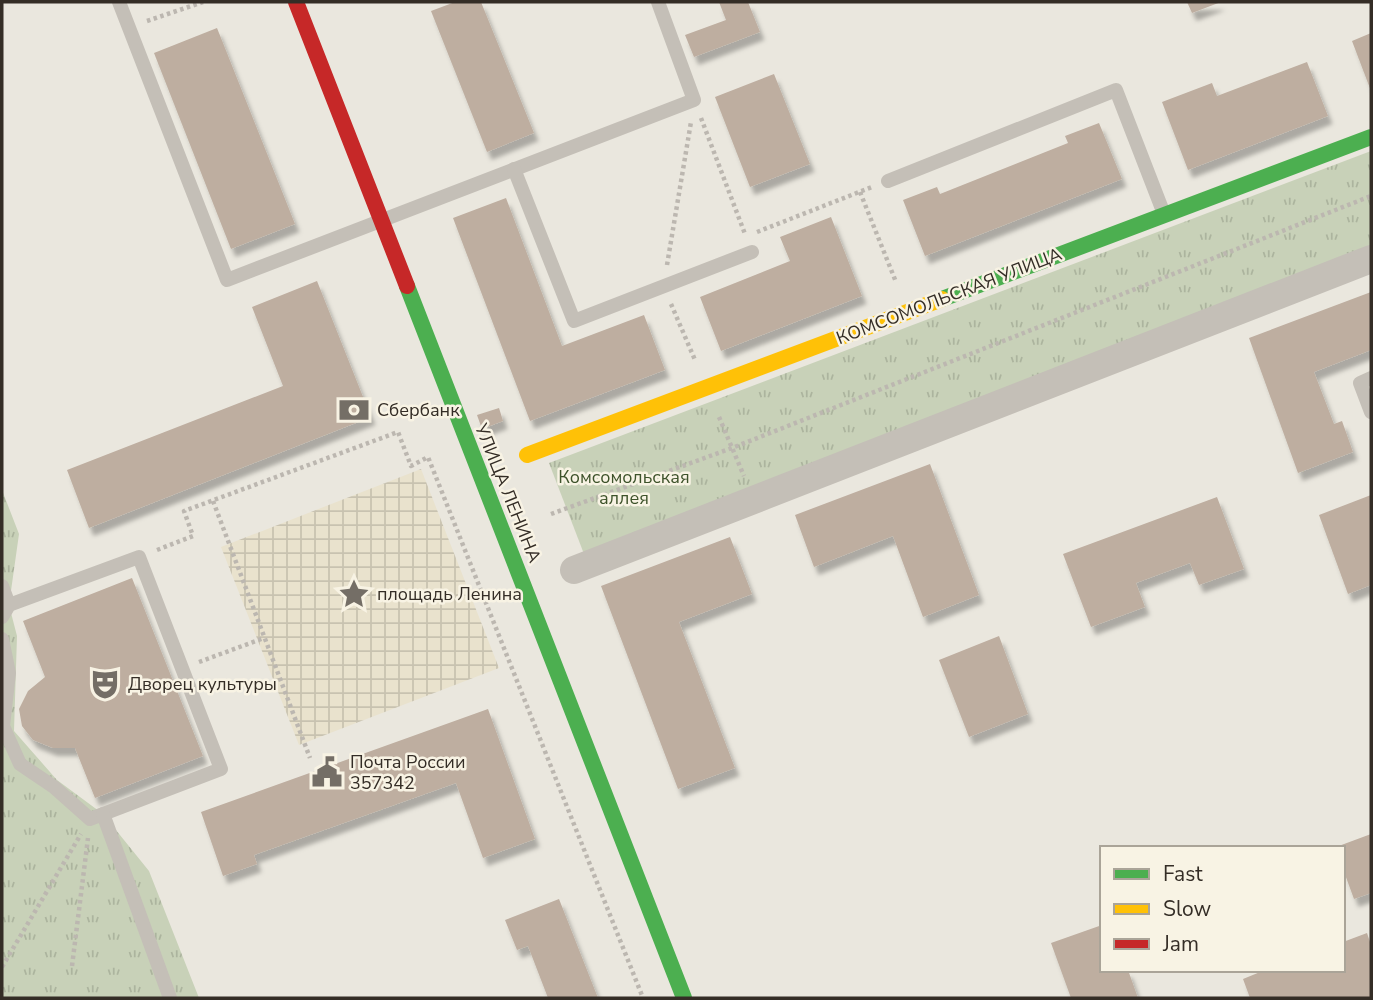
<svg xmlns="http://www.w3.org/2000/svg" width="1373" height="1000" viewBox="0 0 1373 1000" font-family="'Nunito Sans',sans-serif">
<defs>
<pattern id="grass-tufts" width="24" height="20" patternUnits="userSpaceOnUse" patternTransform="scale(1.75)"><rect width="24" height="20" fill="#c8d1b8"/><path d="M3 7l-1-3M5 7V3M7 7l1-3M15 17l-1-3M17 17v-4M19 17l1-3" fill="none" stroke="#acb49e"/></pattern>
<pattern id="plaza-grid" width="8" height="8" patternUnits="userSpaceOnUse" patternTransform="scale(1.75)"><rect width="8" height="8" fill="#e9e2cd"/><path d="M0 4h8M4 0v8" fill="none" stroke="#c8c2b0"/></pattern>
<filter id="shadow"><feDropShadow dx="4.5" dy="8" stdDeviation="2" flood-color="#0004"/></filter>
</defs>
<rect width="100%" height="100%" fill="#eae7de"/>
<g fill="url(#grass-tufts)">
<polygon points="1371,151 1371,246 584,554 549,463"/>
<polygon points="2,490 19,534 9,605 17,636 14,731 57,780 103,814 149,871 199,998 2,998"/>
</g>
<polygon fill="url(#plaza-grid)" points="421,469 499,668 299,745 221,547"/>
<g fill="#beaea0" filter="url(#shadow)">
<polygon points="455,2 481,2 534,133 487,152 431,11"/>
<polygon points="719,2 748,2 760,32 694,57 685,35 726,20"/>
<polygon points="1187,2 1221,2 1192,13"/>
<polygon points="217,28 295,224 231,249 154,53"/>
<polygon points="1371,33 1371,91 1352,41"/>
<polygon points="1307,62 1328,116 1188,170 1162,102 1212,83 1217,96"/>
<polygon points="774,74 810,164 750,187 715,97"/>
<polygon points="1099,123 1122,179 925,256 903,200 937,187 940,194 1068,143 1065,136"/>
<polygon points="506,198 562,346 644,315 665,370 530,421 453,218"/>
<polygon points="831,217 862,296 721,351 700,297 790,261 780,237"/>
<polygon points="317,281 371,417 89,528 67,470 283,386 252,307"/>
<polygon points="1371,292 1371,350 1314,372 1334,424 1342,421 1353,452 1298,473 1249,338"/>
<polygon points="499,408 503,421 482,429 477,415"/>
<polygon points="930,464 979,595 923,617 893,536 814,567 795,515"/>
<polygon points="1371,495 1371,585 1348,594 1319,515"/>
<polygon points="1217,497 1244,569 1199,585 1190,563 1136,583 1145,607 1091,627 1063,554"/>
<polygon points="730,537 752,594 679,622 735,768 678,789 601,586"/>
<polygon points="132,578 203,756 95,798 75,748 53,748 33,740 22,726 19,709 28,691 45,677 23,621"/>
<polygon points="999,636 1028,714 969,737 939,660"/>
<polygon points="488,709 535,839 483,858 456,783 254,855 257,864 223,876 201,812"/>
<polygon points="1371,834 1371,893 1354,899 1343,869 1343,848 1336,847"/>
<polygon points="559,899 598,998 548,998 528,946 517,950 505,920"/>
<polygon points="1102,925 1102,970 1128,970 1138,998 1071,998 1051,943"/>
<polygon points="1367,933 1371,945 1371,998 1250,998 1243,979 1265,970 1343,970 1343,942"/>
</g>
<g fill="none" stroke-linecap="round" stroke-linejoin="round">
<g stroke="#bcb7b0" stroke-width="4.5" stroke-dasharray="3.5 3.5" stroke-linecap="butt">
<polyline points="147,21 203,2"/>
<polyline points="701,118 745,234"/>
<polyline points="860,192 896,282"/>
<polyline points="757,232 872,187"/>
<polyline points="667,265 691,122"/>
<polyline points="671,304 695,360"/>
<polyline points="719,417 744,476"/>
<polyline points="213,501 310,758"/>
<polyline points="551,514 732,448 1371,196"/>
<polyline points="157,550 193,536 184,511 398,432 411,466 428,457 643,998"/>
<polyline points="199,662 264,638"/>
<polyline points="72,966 88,838"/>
<polyline points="2,967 81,834"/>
</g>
<g stroke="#c4bfb7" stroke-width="14">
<polyline points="119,2 227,280 694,100 658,2"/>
<polyline points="514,169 574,321 752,252"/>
<polyline points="888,181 1116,90 1164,214"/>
<polyline points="1371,378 1360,383 1371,412"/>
<polyline points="2,586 9,605"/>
<polyline points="2,617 9,605 139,557 221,769 90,819 54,787 20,764 3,726 9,673 2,639"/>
<polyline points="103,814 170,998"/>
</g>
<polyline stroke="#c4bfb7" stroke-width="28" points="574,570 1371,259"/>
<g stroke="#4caf50" stroke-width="16">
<polyline points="407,286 684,998"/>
<polyline points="942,299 1371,137"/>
</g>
<polyline stroke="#ffc107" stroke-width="16" points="527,455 942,299"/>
<polyline stroke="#c62828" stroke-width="16" points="296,2 407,286"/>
</g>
<defs>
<g id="bank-bare" transform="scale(2.415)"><path d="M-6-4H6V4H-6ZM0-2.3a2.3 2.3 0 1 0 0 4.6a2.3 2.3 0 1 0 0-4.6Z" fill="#746e66" stroke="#f8f3e4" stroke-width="2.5" paint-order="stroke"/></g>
<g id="sight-bare" transform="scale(2.415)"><path d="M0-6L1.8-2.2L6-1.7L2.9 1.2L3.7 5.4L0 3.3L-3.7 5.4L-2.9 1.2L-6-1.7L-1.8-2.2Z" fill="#746e66" stroke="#f8f3e4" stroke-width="2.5" paint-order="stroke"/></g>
<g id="theatre-bare" transform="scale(2.415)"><path d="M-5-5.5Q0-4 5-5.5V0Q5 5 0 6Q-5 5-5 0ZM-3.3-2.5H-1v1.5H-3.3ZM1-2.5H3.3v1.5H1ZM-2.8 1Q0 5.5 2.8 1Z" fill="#746e66" stroke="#f8f3e4" stroke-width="2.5" paint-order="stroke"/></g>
<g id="civic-bare" transform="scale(2.415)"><path d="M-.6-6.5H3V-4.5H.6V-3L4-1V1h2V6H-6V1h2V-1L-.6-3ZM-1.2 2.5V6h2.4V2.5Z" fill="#746e66" stroke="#f8f3e4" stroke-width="2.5" paint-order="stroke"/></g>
</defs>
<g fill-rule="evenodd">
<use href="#bank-bare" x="354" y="410"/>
<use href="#sight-bare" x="354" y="594"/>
<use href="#theatre-bare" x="105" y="684"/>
<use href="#civic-bare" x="327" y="772"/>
</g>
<g text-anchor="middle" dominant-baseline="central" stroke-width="5" stroke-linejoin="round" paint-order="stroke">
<g font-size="18" fill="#342d26" stroke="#f8f3e4">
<text transform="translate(949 296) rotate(-21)">КОМСОМОЛЬСКАЯ УЛИЦА</text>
<text transform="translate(508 493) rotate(68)">УЛИЦА ЛЕНИНА</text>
</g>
<g font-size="18" fill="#342d26" stroke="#f8f3e4" text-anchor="start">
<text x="377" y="410">Сбербанк</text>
<text x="377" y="594">площадь Ленина</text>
<text x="128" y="684">Дворец культуры</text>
<text x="350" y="762">Почта России<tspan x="350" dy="21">357342</tspan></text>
</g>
<g font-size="18" fill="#3d522a" stroke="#f8f3e4">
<text x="624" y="477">Комсомольская<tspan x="624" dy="21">аллея</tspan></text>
</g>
</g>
<rect width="1373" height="1000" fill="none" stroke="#342d26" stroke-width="7"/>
<rect x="1100" y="846" width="245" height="126" fill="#f8f3e4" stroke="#aaa498" stroke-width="2"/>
<rect x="1114" y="869" width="35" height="10" fill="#4caf50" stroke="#aaa498" stroke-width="2"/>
<text x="1163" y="881" font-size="21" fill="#342d26">Fast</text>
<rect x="1114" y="904" width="35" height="10" fill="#ffc107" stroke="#aaa498" stroke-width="2"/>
<text x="1163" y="916" font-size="21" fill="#342d26">Slow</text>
<rect x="1114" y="939" width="35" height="10" fill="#c62828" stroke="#aaa498" stroke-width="2"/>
<text x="1163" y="951" font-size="21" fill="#342d26">Jam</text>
</svg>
